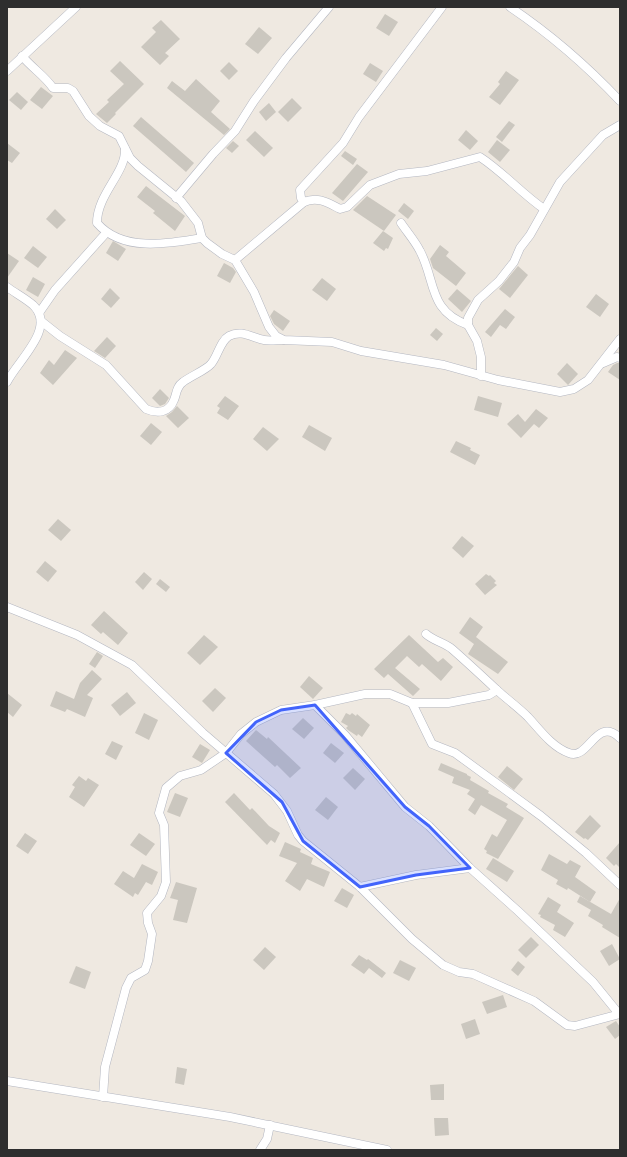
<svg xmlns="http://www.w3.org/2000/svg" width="627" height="1157" viewBox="0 0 627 1157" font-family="Signika,sans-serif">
<rect width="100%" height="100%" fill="#efe9e1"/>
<g fill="#cbc7bf">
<polygon points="385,14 398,22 389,36 376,28"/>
<polygon points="161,20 180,39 165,53 169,56 160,65 141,47 156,32 152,28"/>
<polygon points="259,27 272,38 258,54 245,44"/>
<polygon points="120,61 144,84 115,113 116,114 107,123 96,114 109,102 107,100 124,84 110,71"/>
<polygon points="229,62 238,71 229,80 220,71"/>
<polygon points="370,63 383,71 376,82 363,74"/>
<polygon points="506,71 519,80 500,105 489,97 500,84 498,82"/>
<polygon points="196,79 220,101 211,112 230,129 224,135 167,88 172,81 185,91"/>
<polygon points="41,87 53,96 42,109 30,100"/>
<polygon points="17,92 28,102 21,110 9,100"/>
<polygon points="292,98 302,108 288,122 278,112"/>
<polygon points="269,103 276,112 266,121 259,112"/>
<polygon points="141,117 194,163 186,172 133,126"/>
<polygon points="509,121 515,125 502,142 496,137"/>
<polygon points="466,130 478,141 470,150 458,140"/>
<polygon points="255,131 273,148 264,157 246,140"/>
<polygon points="497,140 510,150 500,162 488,152"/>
<polygon points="233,141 239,146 232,153 226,148"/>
<polygon points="7,143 20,153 12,163 7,160"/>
<polygon points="345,151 357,159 353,165 341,156"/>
<polygon points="357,164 368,172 343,201 332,193"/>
<polygon points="146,186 185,216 175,231 153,213 155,211 137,197"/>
<polygon points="367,196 396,215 384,231 353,210"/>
<polygon points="404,203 414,211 408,219 398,211"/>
<polygon points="55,209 66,220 57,229 46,219"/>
<polygon points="383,231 393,238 388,249 386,248 384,251 373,243"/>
<polygon points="113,241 126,249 118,261 106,253"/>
<polygon points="440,245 449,252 446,256 466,273 456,286 433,268 430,259"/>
<polygon points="33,246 47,257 38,268 24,258"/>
<polygon points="7,253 19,261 7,278"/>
<polygon points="224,263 233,268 236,272 230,283 217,276"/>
<polygon points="518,266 528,275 510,298 499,289"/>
<polygon points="33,277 45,284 38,297 26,290"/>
<polygon points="322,278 336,289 327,301 312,290"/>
<polygon points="110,288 120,298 111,308 101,299"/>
<polygon points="457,289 471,301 462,312 448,299"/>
<polygon points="596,294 609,304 600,317 586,307"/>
<polygon points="505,309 515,317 506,329 500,325 491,337 485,332"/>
<polygon points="274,310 290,321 283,331 274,324 270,316"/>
<polygon points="436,328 443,334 437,341 430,335"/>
<polygon points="107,337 116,346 105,358 94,351"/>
<polygon points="65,350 77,358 53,385 40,373 49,360 54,365"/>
<polygon points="567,363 578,374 568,385 557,374"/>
<polygon points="617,363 620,363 620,380 608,372 613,365"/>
<polygon points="160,389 169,398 165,404 160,406 152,398"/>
<polygon points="225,396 239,406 228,420 217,413 220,408 217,406"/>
<polygon points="478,396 502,403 498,417 474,410"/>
<polygon points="177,406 189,418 178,428 166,416 172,412"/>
<polygon points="536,409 548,418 539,428 534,424 521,438 507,424 518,414 525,422"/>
<polygon points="151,423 162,432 151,445 140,436"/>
<polygon points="309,425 332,438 325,451 302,437"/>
<polygon points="263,427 279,439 267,451 253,439"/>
<polygon points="456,441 471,448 470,450 480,455 475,465 450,452"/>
<polygon points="58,519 71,530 61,541 48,530"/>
<polygon points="462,536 474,546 463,558 452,548"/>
<polygon points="45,561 57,571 48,582 36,572"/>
<polygon points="144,572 152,579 143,590 135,582"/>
<polygon points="486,574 489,576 490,575 496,581 494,583 497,585 485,595 475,584"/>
<polygon points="160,579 170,587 166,592 156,584"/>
<polygon points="104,611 128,633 118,645 103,632 101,634 91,625"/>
<polygon points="470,617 483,627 476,637 508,662 498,674 468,654 474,644 459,633"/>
<polygon points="204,635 218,647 200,665 187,653"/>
<polygon points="409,635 438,662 443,658 453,667 441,681 422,664 419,667 407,656 395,668 420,689 413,696 388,674 384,678 374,669"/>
<polygon points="97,652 103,656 95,668 89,664"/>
<polygon points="92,670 102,679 87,695 93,698 85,717 67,709 65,712 50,706 56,691 74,699 80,683"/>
<polygon points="309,676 323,688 313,699 300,687"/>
<polygon points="215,688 226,698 213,712 202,701"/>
<polygon points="127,692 136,703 120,716 111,705"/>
<polygon points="7,693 22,705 13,717 7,712"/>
<polygon points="144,713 158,720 149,740 135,733"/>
<polygon points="346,713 350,715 352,713 356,716 357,714 370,725 362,737 358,734 357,736 348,730 346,728 348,726 341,722"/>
<polygon points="303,718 314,728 304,739 292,729"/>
<polygon points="256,730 267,739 268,737 301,768 290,778 277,765 275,767 246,741"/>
<polygon points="112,741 123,746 116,760 105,754"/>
<polygon points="331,743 344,753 335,763 323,753"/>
<polygon points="200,744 210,750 202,763 192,757"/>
<polygon points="441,763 467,774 467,775 471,777 470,780 489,791 488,793 508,804 506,807 524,818 498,859 486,853 487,851 484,849 492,834 497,837 507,820 481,805 475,815 468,810 475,799 467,794 470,790 452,783 454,777 438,770"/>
<polygon points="507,766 523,779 514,790 498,777"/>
<polygon points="353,768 365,779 355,790 343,778"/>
<polygon points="79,776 86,781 88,778 99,785 84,807 69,797 75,787 72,785"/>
<polygon points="175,793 188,798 180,817 167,812"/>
<polygon points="234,793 250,810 252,808 269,826 280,833 275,843 271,840 267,845 225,802"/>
<polygon points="326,797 338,807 328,820 315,810"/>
<polygon points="590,815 601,826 588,840 585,838 584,839 575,832"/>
<polygon points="25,833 37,841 28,854 16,846"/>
<polygon points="139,833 155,844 146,856 130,845"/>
<polygon points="285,842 301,849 300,852 313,858 311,864 330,872 324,887 307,879 300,891 285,881 297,863 279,856"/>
<polygon points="620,842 620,868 616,864 614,866 606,858"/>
<polygon points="549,854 567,864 570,860 581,866 575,877 596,892 590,902 568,888 567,890 556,884 558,880 541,870"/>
<polygon points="493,858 514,871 507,882 486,869"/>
<polygon points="142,864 158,872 152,885 146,882 138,895 135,893 133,897 114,884 123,871 134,878"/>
<polygon points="176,882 197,888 187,923 173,920 178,900 170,898"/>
<polygon points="342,888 354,895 347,908 334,901"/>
<polygon points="580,896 611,914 620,898 620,938 602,927 603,925 588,916 591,910 577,902"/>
<polygon points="548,897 561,905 557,912 574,923 565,937 553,930 555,925 540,917 541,915 538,914"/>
<polygon points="531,937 539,945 526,958 518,950"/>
<polygon points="612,944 620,959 609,966 600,951"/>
<polygon points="265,947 276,957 264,970 253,960"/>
<polygon points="359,955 367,960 368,959 386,973 382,978 369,968 364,974 351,965"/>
<polygon points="400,960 416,968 409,981 393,973"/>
<polygon points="518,961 525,967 518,976 511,970"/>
<polygon points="76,966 91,972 85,989 69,983"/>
<polygon points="503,995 507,1007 487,1014 482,1002"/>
<polygon points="475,1019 480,1034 466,1039 461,1024"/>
<polygon points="616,1021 620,1027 620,1035 615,1039 606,1027"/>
<polygon points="177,1067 187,1069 184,1085 175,1083"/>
<polygon points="444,1084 444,1100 431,1100 430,1085"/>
<polygon points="434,1118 448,1118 449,1135 435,1136"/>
</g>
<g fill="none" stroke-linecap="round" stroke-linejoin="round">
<g stroke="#b4b7c1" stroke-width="9">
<g id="minor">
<path d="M510,7C550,34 587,66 620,101"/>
<path d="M22,56C32,68 45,76 53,88H68L73,91L89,116L100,126L119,136L130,158L138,166L181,201L198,223L202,238L207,243L222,254L235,260L254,292L269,327L276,336L284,340L332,342L361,351L444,365L498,380L560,392L574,389L588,380L620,339"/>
<polyline points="7,71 76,7"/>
<path d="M125,149C126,173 97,194 97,223C122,252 167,244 202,238"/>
<polyline points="176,198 213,154 235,131 254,101 286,58 329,7"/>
<polyline points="304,202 301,198 300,190 343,143 359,117 442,7"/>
<path d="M401,223C407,232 415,241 420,251C436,281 428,311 468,325"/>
<path d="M235,260L304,202C318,196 328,203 340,209L347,207L370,185L399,174L427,171L480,157C503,172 521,193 544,209"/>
<path d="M7,287C15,293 25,298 33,305C57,328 18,360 7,382"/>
<polyline points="39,313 55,290 106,233"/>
<path d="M41,321L60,336L106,365L146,409C157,414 169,413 174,400C177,393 176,387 183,382C191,376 206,370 211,364C218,356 220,341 229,336C242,329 252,338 264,340C270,341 277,340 283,340"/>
<polyline points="603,363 617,357 620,358"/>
<polyline points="481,376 481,357 477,341 468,325 468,318 478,300 499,281 514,262 520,248 530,235 560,182 603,135 620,125"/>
<polyline points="7,607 77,635 132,665 203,733 274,794 287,811 298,835 303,841 360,887 412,939 443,965 459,972 473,974 534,1001 567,1025 575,1026 620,1014"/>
<path d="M426,634C434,641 445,643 452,649C468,663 483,677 498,691C508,700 519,708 528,717C540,730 552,747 569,753C589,761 596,715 620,738"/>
<polyline points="412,703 432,744 455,753 541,816 586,853 620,885"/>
<polyline points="315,705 345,735 405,807 429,826 470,868 518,911 593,982 619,1014"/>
<polyline points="360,887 416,875 470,868"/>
<polyline points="7,1081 230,1117 387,1150"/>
<polyline points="103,1097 105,1067 126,988 131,978 145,970 148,961 152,934 148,923 147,913 161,896 166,882 164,825 159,813 166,788 180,776 201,770 226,753 241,734 256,722 281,710 315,705 365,694 390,694 412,703 448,703 489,695 497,690"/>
<polyline points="260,1150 267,1139 270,1125"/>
</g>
</g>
<use href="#minor" stroke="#fff" stroke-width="8"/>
</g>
<path fill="#4264fb" fill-opacity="0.2" stroke="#4264fb" stroke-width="3" stroke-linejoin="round" d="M315,705L405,807L429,826L470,868L416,875L360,887L303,841L282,802L226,753L256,722L281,710Z"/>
<rect width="627" height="1157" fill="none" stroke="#2e2e2e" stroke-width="16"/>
</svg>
